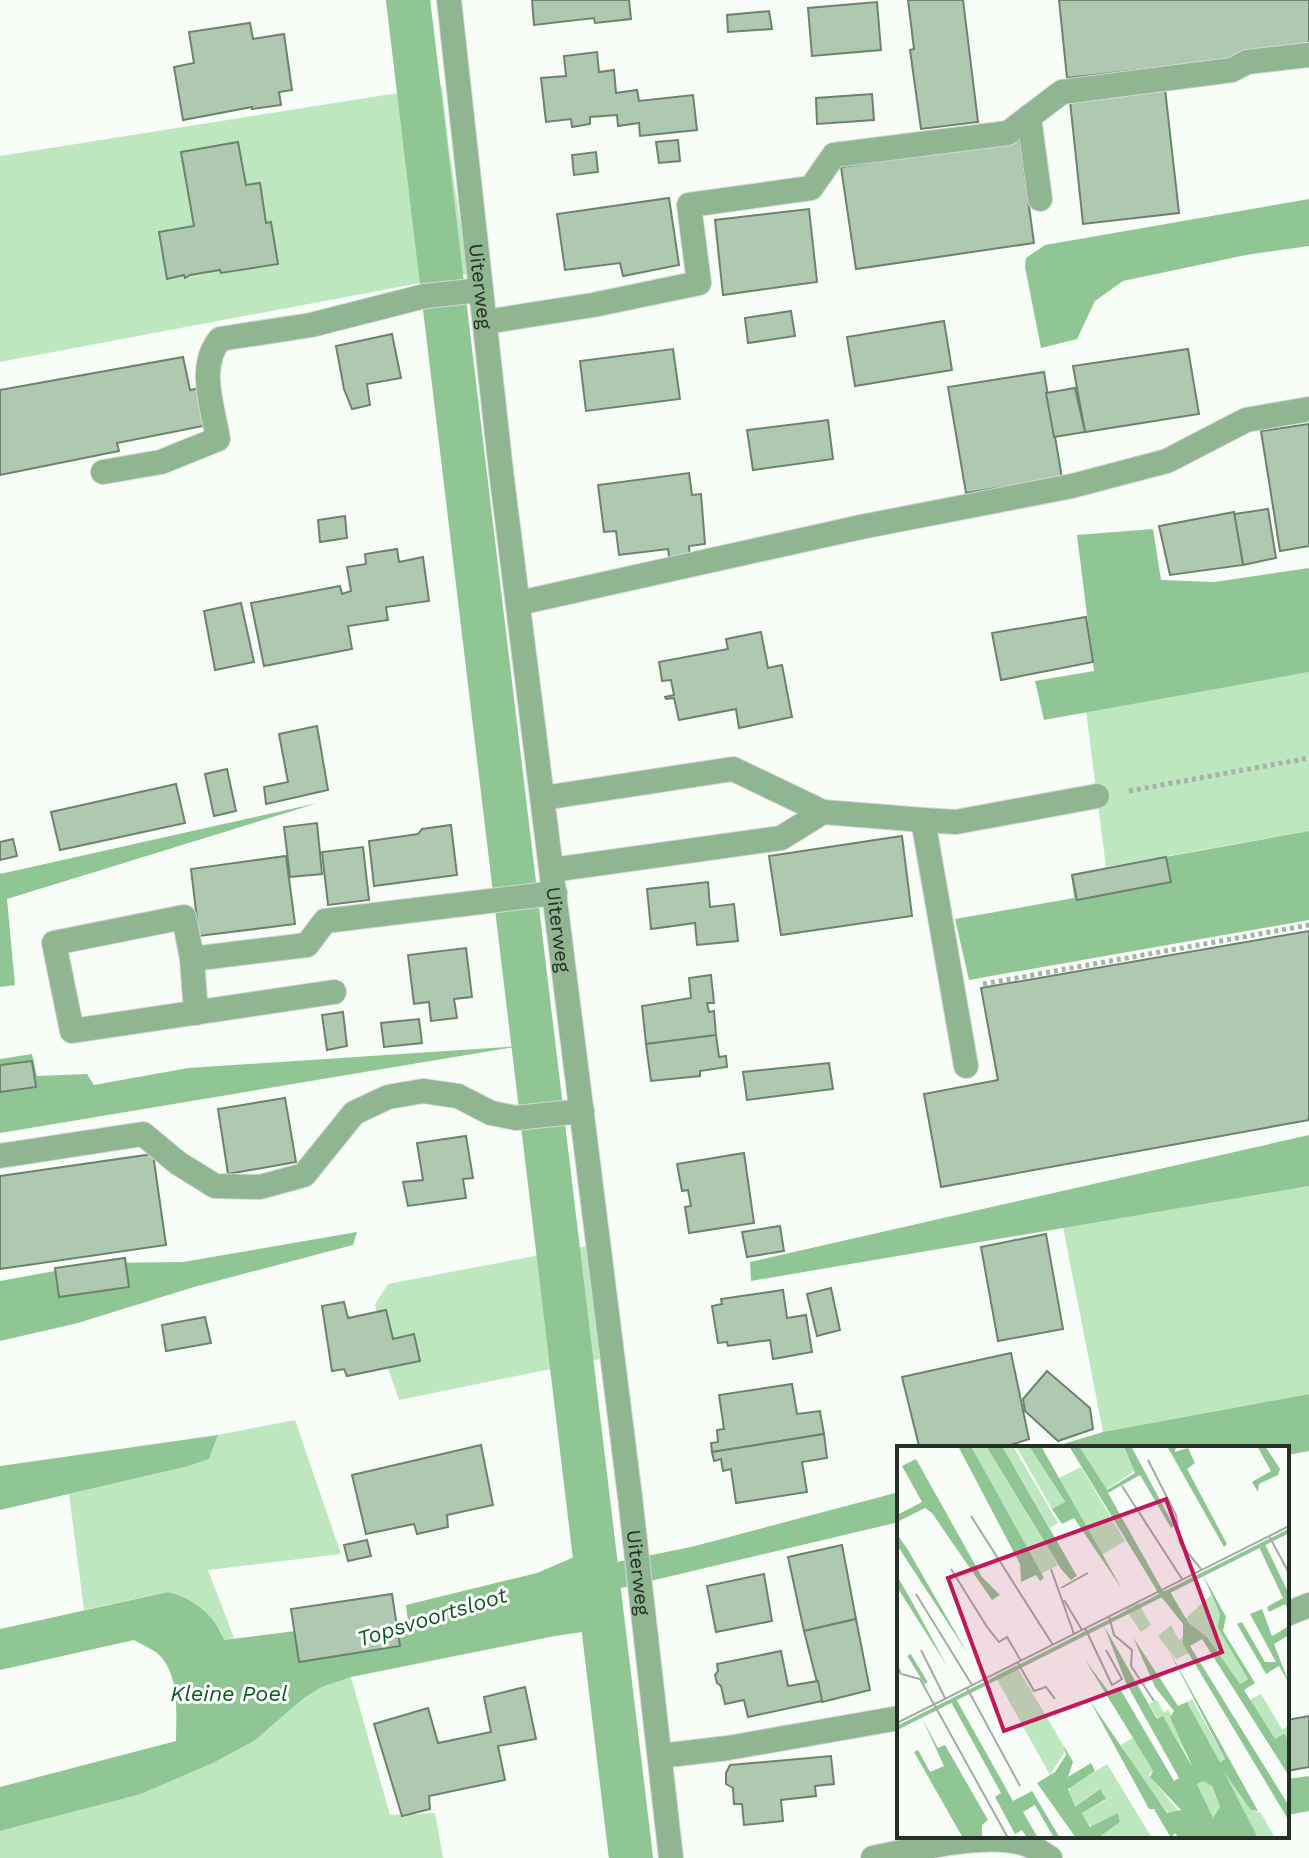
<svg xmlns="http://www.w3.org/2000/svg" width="1309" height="1858" viewBox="0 0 1309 1858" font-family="'Work Sans',sans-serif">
<rect width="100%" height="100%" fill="#f8fdf8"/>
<g fill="#bde7bf">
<polygon points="442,86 448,141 468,274 0,362 0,156"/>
<polygon points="1309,672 1309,831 1106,867 1086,711"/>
<polygon points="1309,1186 1309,1394 1103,1432 1063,1227"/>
<polygon points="587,1246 600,1359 399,1400 384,1357 375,1304 388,1284"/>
<polygon points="295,1420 341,1554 208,1570 234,1638 224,1640 220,1630 168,1592 84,1610 69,1494 189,1466 209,1459 218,1435"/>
<polygon points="351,1677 390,1815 435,1813 443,1858 0,1858 0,1831 141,1794 213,1763 254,1741 304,1698 322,1687"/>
</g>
<g fill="#90c694">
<polygon points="1309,199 1309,246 1246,255 1123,281 1095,301 1077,339 1041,348 1025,267 1026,258 1045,245"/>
<polygon points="1153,529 1161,580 1214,582 1309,568 1309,672 1044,720 1035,681 1094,671 1077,535"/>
<polygon points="318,803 7,899 15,985 0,987 0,874"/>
<polygon points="1309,831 1309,920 969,980 955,919 1074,898 1071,874"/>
<polygon points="521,1046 0,1133 0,1059 32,1054 37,1076 87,1074 94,1085 188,1068"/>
<polygon points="1309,1135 1309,1186 751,1281 750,1262"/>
<polygon points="357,1232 353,1245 194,1287 78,1323 0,1341 0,1281 98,1263 183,1262"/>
<polygon points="1309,1394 1309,1451 1287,1455 1287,1448 1050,1448 1103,1432"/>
<polygon points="218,1435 209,1459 189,1466 0,1510 0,1466"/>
<path d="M899,1492V1522L621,1588L610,1628L555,1636L351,1677L322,1687L304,1698L254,1741L213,1763L141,1794L0,1831V1787L176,1741C176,1715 180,1680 162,1658C156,1650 142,1645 134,1640L0,1670V1629L168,1592C194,1599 214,1614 224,1640L311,1629L315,1643L408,1623L406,1605L537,1573L607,1543L617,1562L691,1547Z"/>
<polygon points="1309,1776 1309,1811 1287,1815 1287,1779"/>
</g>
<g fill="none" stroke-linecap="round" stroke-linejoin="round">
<polyline stroke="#90c694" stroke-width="44" points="408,0 631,1858"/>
</g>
<g fill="#afc9b0" stroke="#6c846d" stroke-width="2">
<polygon points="532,0 629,0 631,19 595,23 594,18 534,25"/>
<polygon points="908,0 963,0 978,122 921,129 910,50 914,49"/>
<polygon points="1059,0 1309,0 1309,51 1067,78"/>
<polygon points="877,2 881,50 812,56 808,8"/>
<polygon points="769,11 772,29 728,32 727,15"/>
<polygon points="250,23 253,39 284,34 292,90 279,92 281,105 252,109 252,107 183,120 174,67 194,63 189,32"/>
<polygon points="597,52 599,72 614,70 616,93 637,90 639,101 693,95 697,130 640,136 639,123 618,126 617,115 590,117 590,124 572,127 571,119 546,122 541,78 566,76 564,56"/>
<polygon points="1165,89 1179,213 1083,224 1070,101"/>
<polygon points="872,94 874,120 817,124 816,98"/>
<polygon points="678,140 680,161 659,163 656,142"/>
<polygon points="1020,141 1034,243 856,269 841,167"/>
<polygon points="238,142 246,185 260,183 266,223 271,222 278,264 221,273 220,270 190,275 185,278 184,275 167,279 159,232 194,226 181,152"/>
<polygon points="596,152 598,172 574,175 572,155"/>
<polygon points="669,198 679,265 623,276 620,263 565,270 557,214"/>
<polygon points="809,209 817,282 723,295 715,220"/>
<polygon points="791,311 795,336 748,343 745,318"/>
<polygon points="944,321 952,370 855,386 847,337"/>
<polygon points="392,334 401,378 367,384 370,405 352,409 344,389 336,346"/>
<polygon points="673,349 680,399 586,411 580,361"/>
<polygon points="1188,349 1199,414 1085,432 1073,366"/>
<polygon points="183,357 190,390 201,388 208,425 117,443 119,451 0,475 0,390"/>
<polygon points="1044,372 1062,478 966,493 948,387"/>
<polygon points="1075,388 1085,432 1054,437 1046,393"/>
<polygon points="828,420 833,459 753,470 747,430"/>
<polygon points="1309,424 1309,546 1280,551 1261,431"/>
<polygon points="689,473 692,495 701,494 705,544 689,546 690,559 670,561 668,549 619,555 616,531 604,532 598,485"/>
<polygon points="1268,509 1276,558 1243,565 1234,514"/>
<polygon points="1234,512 1243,565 1170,575 1159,526"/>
<polygon points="345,516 347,538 320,542 318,520"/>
<polygon points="397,549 399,562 423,557 429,601 386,607 388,620 348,626 352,649 264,666 251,603 340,586 342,594 351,591 347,567 366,564 365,554"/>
<polygon points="241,603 254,662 215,670 204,611"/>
<polygon points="1086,617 1093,662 1001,680 992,633"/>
<polygon points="761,632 768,668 782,665 792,717 739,728 736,709 679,720 674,698 666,699 665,697 674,695 671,680 662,681 659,662 728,649 726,639"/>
<polygon points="317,726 328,790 266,804 264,787 288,782 279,734"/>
<polygon points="227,769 236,811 214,816 205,774"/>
<polygon points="176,784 185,823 60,850 51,812"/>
<polygon points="317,823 322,874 290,877 284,827"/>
<polygon points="451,825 457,875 374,886 369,841 418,834 422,829"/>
<polygon points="902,836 912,916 781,935 769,856"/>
<polygon points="13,839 17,856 0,860 0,842"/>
<polygon points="363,847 369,900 328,905 322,852"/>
<polygon points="286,856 295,924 199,936 191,869"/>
<polygon points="1166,857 1171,882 1077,900 1072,875"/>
<polygon points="708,882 710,907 734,904 738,941 697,945 695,923 651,929 647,889"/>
<polygon points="1309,931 1309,1120 941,1187 924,1094 998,1080 981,988"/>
<polygon points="466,948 472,997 454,999 457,1018 431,1021 429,1002 414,1004 408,955"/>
<polygon points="711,975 714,1003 707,1003 709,1012 714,1011 716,1035 646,1044 642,1006 691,998 689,978"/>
<polygon points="343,1012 347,1046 327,1050 322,1015"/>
<polygon points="419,1019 422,1043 384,1047 381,1023"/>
<polygon points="716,1035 719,1057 726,1056 727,1067 700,1071 700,1076 651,1081 646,1044"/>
<polygon points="32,1061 36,1087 0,1092 0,1065"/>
<polygon points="829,1063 833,1089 747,1100 743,1072"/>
<polygon points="285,1098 296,1162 228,1174 218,1109"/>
<polygon points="466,1136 473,1178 463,1179 466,1198 408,1206 403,1182 423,1180 417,1143"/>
<polygon points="744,1153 754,1223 689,1233 685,1207 691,1206 688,1190 682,1191 677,1164"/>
<polygon points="153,1154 166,1245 0,1269 0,1176"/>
<polygon points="780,1226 784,1251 747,1257 742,1232"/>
<polygon points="1046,1234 1063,1329 998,1341 981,1247"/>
<polygon points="125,1258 129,1287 59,1297 55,1268"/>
<polygon points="831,1288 840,1330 817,1336 807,1294"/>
<polygon points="783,1290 787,1318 806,1315 812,1352 773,1359 770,1340 728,1346 727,1342 718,1343 712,1306 722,1304 721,1299"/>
<polygon points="344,1302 348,1318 386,1310 393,1339 414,1334 420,1361 347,1376 344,1369 332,1371 322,1306"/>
<polygon points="205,1317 211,1343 166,1351 162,1325"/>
<polygon points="1011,1353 1029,1439 1001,1448 919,1446 902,1377"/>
<polygon points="1047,1371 1090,1408 1093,1429 1058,1441 1025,1411 1023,1399"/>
<polygon points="792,1384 797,1414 820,1411 824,1434 712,1452 711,1443 718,1442 717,1430 724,1429 719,1395"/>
<polygon points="824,1434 827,1458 802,1462 807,1492 736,1503 731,1469 723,1471 721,1459 714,1461 712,1452"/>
<polygon points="481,1445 493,1505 447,1515 448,1527 417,1534 414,1524 366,1534 352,1475"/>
<polygon points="367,1540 371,1556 348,1561 344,1545"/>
<polygon points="842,1545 856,1619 804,1631 788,1557"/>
<polygon points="764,1574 772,1621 716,1632 707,1586"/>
<polygon points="392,1594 400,1646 299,1662 291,1609"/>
<polygon points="856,1619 870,1690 822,1702 804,1631"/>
<polygon points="781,1651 788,1686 818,1681 822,1701 748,1717 744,1700 725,1704 721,1686 717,1683 715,1675 718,1671 717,1664"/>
<polygon points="525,1687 536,1739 498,1746 505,1780 429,1796 430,1809 402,1816 374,1724 428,1708 438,1743 491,1732 484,1697"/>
<polygon points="1309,1716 1309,1767 1287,1771 1287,1720"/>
<polygon points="831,1756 834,1784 815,1786 816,1796 781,1800 783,1821 744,1825 742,1804 734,1804 733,1788 726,1784 726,1773 730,1765"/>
</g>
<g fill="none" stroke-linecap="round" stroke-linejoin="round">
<g stroke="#d2d8d2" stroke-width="26">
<g id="minor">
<path id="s1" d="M449,0L501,471L630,1497L671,1858"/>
<polyline points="1029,117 1040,199"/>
<polyline points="485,322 593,305 699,283 689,205 811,188 834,155 1008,133 1062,92 1232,70 1247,62 1309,55"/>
<path d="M103,472L161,462L218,439C213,407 197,367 220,339L311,325L425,296L481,290"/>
<polyline points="519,603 861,527 1072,486 1167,461 1246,420 1309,409"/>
<polyline points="543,798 733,769 823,812 923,820 956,822 1097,796"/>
<polyline points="923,820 966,1066"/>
<polyline points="552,870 781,838 823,812"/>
<polyline points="192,959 196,1013"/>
<polyline points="334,992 72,1031 54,943 184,917 192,959 307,945 325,921 555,893"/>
<polyline points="0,1156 143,1134 178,1163 215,1186 260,1187 304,1175 354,1113 388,1097 423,1091 458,1096 491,1113 516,1118 582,1111"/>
<polyline points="1287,1614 1309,1605"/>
<polyline points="660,1756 728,1748 899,1718"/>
<path d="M873,1858C913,1850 990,1830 1028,1845C1036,1848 1043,1854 1050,1858"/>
</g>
</g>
<g stroke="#aab1ab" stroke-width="5" stroke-dasharray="4 4" stroke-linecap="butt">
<polyline points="1129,791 1309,758"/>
<polyline points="983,984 1309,925"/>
</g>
<use href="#minor" stroke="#8fb691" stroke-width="24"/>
</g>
<g text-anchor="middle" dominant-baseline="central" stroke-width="6" stroke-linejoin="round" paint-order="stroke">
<g font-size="20" fill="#252f26" stroke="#fff">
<text stroke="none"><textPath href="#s1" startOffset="288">Uiterweg</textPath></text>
<text stroke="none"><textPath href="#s1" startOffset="936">Uiterweg</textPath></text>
<text stroke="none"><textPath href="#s1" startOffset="1584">Uiterweg</textPath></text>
</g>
<g font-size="22" font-style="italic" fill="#095b1e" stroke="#fff">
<text transform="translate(432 1617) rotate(-17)">Topsvoortsloot</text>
<text x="229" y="1693">Kleine Poel</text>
</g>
</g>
<g transform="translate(897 1446)">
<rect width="392" height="392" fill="#f8fdf8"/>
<path d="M74,0H89L161,119L144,128ZM105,0H116L161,77L153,82ZM119,0H132L168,57L155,63ZM182,0H227L240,23L209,44ZM184,21L228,95L205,109L162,32ZM314,149L323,168L322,183L351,233L343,238L311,192L288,173ZM241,157L254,179L244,186L228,163ZM274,179L282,194L289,188L286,198L292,207L279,213L261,190ZM119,219L169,304L153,329L98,230ZM364,248L385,283L392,280V294L387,288L378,294L353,254ZM295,253L328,313L323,316L290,256ZM260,254L267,267L271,263L298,322L266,271L261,273L252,258ZM237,291L256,325L252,329L283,367L272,368L249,340L224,299ZM210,318L255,392H201L223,376L221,367L194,381L185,367L209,354L202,343L178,361L172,353L173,341ZM331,325L354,364L364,367L378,392H361L327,332ZM306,334L314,339L323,361L316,373L300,338Z" fill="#bde7bf"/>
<path d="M61,0H74L147,132L143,135L139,129L124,136L123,118ZM89,0H105L180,130L174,134L164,123ZM132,0H144L225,143L177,72L165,78L155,63L168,56ZM172,0H182L210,44L238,27L227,0H234L277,80L274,82L243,29L211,47L266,145L272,144L291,176L311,192L343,238L351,233L321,182L323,168L305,127L329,171L326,185L358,237L347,244L378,293L387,288L392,294V330L305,193L293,200L392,360V375L286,198V178L262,148ZM270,0H279L278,6L291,2L298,17L290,23L330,98L327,101ZM360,0H368L383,23L381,29L362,38L361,46L355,36L374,25ZM19,13L85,131L103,149L95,154L35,67L28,62L0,76V69L25,56L5,20ZM0,88L11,104L71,208L0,99ZM367,96L392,148V165L388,158L372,166L370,161L386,152L361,99ZM0,130L13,152L50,220L0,141ZM365,163L375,190L392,180V189L377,198L392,237L382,220L369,228L340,178L345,176L368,216H379L353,168ZM207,180L260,273L266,270L296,322L273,271L277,265L258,241L236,191L281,260L290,256L323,316L328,313L269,199L361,365L354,364L327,326L361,392H282L278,387L274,392L257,363H252L193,255L270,367L284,364L253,331L256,325L246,308L188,214L212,246L222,241L277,335L282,332L229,237ZM306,335L315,340L323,361L316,372L300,338ZM59,253L116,355L135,345L163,392H157L138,359L126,366L141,392H130L125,384L118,388L98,351L104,347L54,256ZM25,272L41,302L48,299L91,374L85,379V392H66L17,306L21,304L33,326L47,320ZM167,300L176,316L171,331L194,317L198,325L171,343L178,361L203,343L209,353L185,367L193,381L221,367L223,376L201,392H179L140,337L158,326L169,309Z" fill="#90c694" fill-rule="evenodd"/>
<path fill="none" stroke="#90c694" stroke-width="4" d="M12,209L29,237M0,282L392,85"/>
<path fill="none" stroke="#a4aba4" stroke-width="2" d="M251,14L279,69L283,97L304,123M225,40L285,133M74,70L156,199M372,90L392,127M54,123L90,181L102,196L110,191L124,215M154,123L177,188M164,142L191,127M19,148L75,239M167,154L185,184M212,170L217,189L235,204L234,220L257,255M188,182L215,239L225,233L209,204M24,204L48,252M121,217L137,245L149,241L158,253M1,222L4,228L23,233L111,392M70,242L123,340M0,277L392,80"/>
<path fill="#c2185b" fill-opacity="0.15" stroke="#c2185b" stroke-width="4" d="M269,53L325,206L107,285L51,132Z"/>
<rect width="392" height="392" fill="none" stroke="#252f26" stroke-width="4"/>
</g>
</svg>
